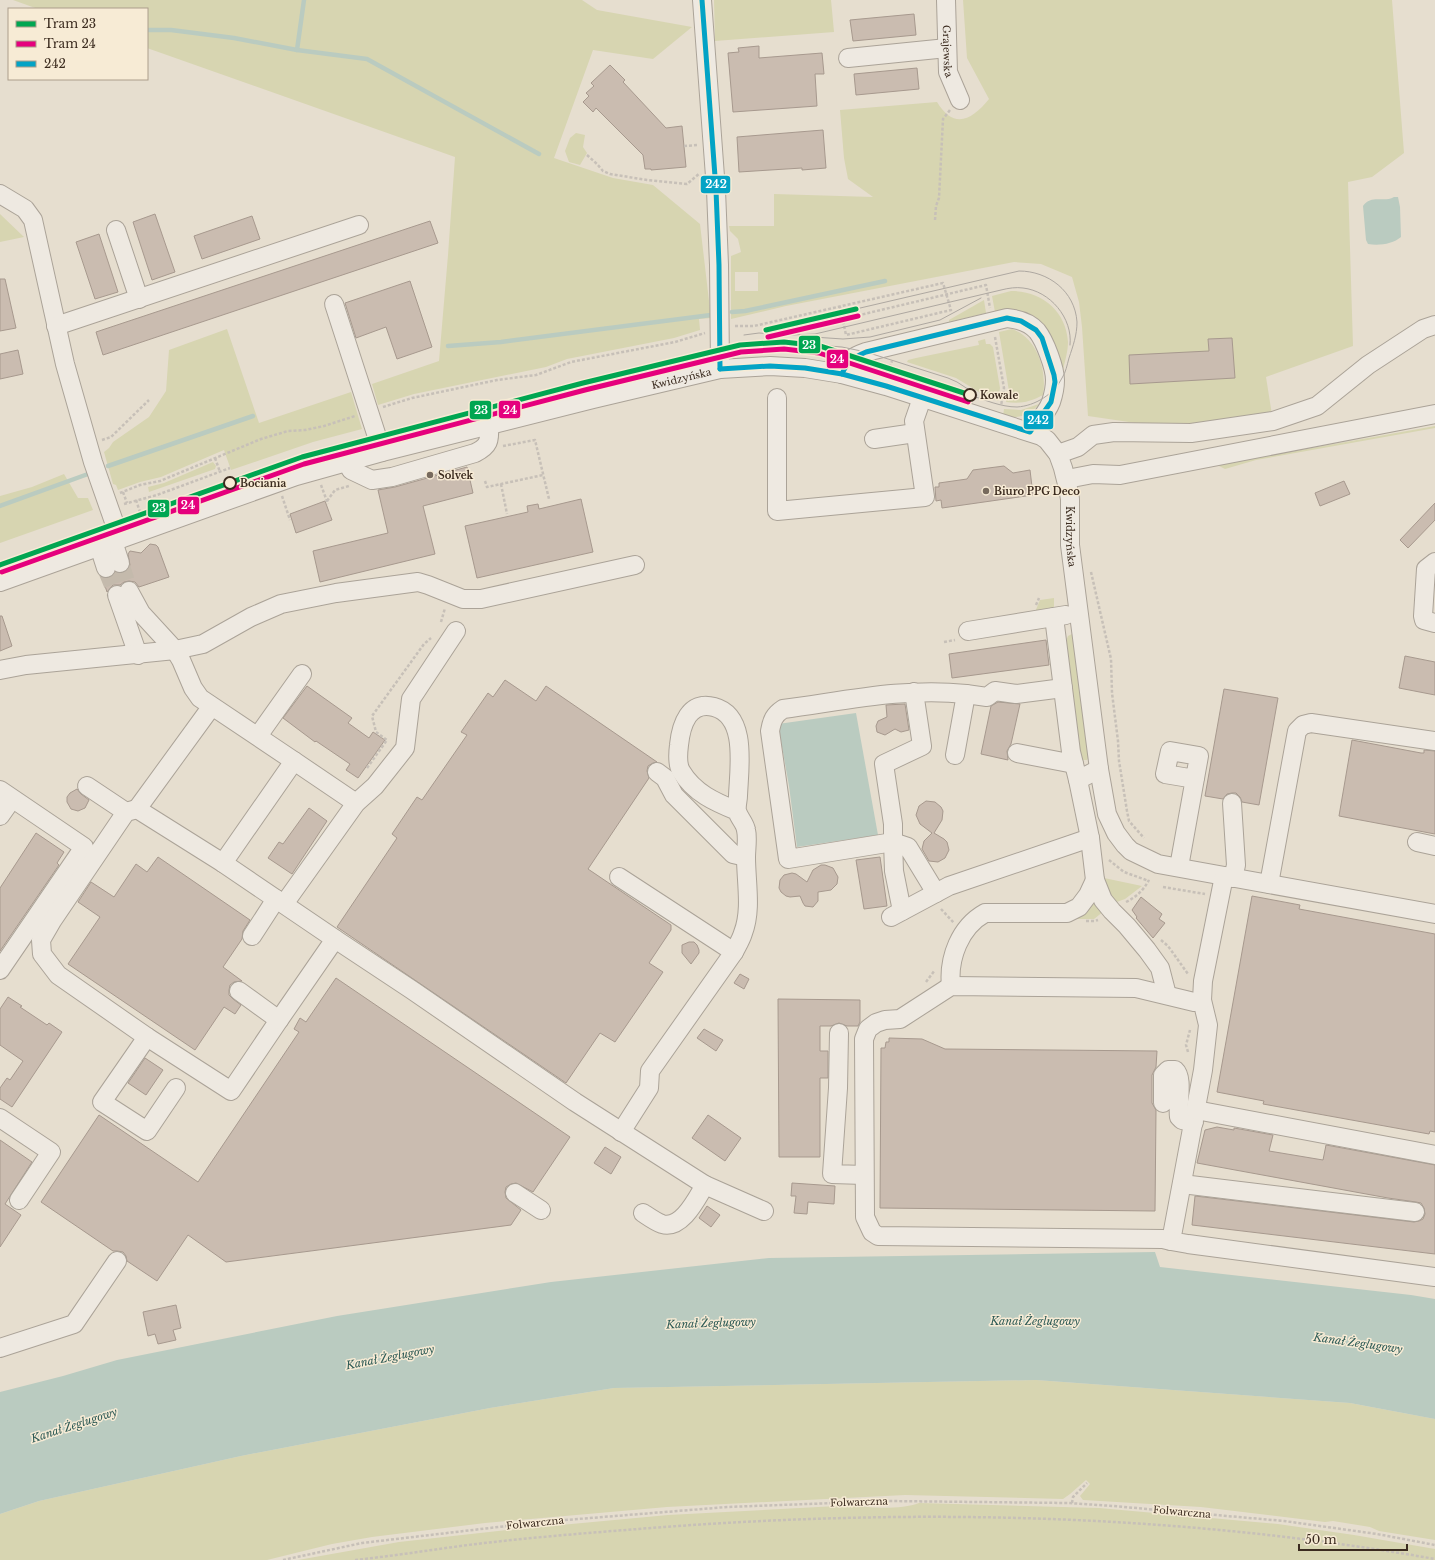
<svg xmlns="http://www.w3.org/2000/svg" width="1435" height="1560" viewBox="0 0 1435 1560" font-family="'Libre Baskerville',serif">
<rect width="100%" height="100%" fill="#e6decf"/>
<g fill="#d7d5b1" fill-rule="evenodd">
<polygon points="13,0 582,0 597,10 692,27 653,59 593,50 554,158 613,178 653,185 700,224 711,318 699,319 700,330 674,338 567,359 546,367 414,394 378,405 372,384 439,361 448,255 455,157 147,48 147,9 38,9"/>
<polygon points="714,0 831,0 834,32 715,41"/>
<path d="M963,0H1392L1404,153L1372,177L1348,182L1353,346L1266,377L1272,415L1177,429L1088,416L1082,327L1079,302L1072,277L1041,264L1014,262L786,306L731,319V256L741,252L738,239L730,231L729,226H774V194L873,197L848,179L844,158L840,110L937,102C954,130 972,120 989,99L967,58ZM758,272V291H735V272Z"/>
<polygon points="576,133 585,135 583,147 587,153 580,165 569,162 565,151 570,138"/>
<polygon points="0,214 24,237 0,242"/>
<path d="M1011,291C1041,291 1066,310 1068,342C1068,351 1065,361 1063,370C1051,332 1042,305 995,312L992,296Z"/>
<polygon points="984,300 986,313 949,322 949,320"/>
<polygon points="227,329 259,423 351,392 362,429 313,442 231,470 224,450 161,477 140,482 118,490 116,485 113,484 104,452 109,448 113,442 149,417 166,391 169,350"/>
<path d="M1012,329C1038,338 1047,371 1043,395C1030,402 1020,404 1006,402L1009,391L999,332Z"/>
<polygon points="985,339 986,344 990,344 993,347 1000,388 998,401 984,395 956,378 907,362 908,360 916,358 979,345 978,341"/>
<path d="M1039,404C1030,416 1017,419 1003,416L1004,409L1021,410Z"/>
<polygon points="1435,426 1435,428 1256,460 1225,469 1217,465"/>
<polygon points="213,462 216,466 215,469 149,492 148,487 164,483"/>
<polygon points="64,474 78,498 88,498 93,510 0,543 0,496 32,487"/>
<polygon points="1054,598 1054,609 1035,612 1040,600"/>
<polygon points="1072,634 1089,756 1087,760 1081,760 1065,643 1068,636"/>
<polygon points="1104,878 1142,886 1125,899 1114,903"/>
<polygon points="1093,896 1104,911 1094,919 1067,919"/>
<polygon points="1036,1380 1350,1403 1435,1419 1435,1540 1379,1531 1370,1527 1333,1521 1325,1522 1201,1507 1083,1500 1080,1496 1090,1484 1086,1480 1070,1494 1063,1499 905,1495 667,1507 485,1523 372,1537 332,1544 267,1560 0,1560 0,1514 39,1501 241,1456 490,1408 614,1388"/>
<path d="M919,1503L1099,1508L1278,1524L1354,1535L1435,1549V1560H298L399,1542L507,1530L668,1515L856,1505C872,1509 903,1509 919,1503Z"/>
</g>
<g fill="#bacbc0">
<path d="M1394,197H1398L1400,207L1401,237C1393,244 1379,246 1368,244L1366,240L1363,206C1371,194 1384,203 1394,197Z"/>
<polygon points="856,713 878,835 797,847 789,786 778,724"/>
<polygon points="1155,1252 1160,1267 1411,1295 1435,1299 1435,1419 1350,1403 1036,1380 614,1388 490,1408 241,1456 39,1501 0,1514 0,1392 63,1376 117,1360 337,1316 551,1282 769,1258"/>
</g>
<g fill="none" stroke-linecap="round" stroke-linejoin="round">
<g stroke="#bacbc0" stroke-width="4.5">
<polyline points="147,30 171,30 234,38 297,50 367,59 539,154"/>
<polyline points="297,50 304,0"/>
<polyline points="732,312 745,311 885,281"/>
<polyline points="448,346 501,342 711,315"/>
<polyline points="108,466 253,416"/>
<polyline points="0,506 88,474"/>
</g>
</g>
<g fill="#cabcb0" stroke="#a7998e">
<polygon points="914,14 916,35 853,41 850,20"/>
<polygon points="759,46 759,58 822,53 824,74 815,74 817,106 733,112 728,53 739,52 738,48"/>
<polygon points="610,65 625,80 623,82 666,128 682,126 686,167 651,170 651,169 645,169 643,155 596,108 593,112 583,102 589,96 586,93 594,86 591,83"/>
<polygon points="917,68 919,89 856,95 854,74"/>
<polygon points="823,130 826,168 802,170 802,168 739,172 737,137"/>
<polygon points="155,214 175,272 152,280 133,222"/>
<polygon points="252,216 260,239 202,259 194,236"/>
<polygon points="430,221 438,243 103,355 96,332"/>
<polygon points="99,234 118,292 95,299 76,242"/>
<polygon points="0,279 5,279 16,328 0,331"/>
<polygon points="410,281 432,347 397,359 386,327 356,338 345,303"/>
<polygon points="1232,338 1235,378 1130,384 1129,355 1209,351 1208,339"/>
<polygon points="18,350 23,374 0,379 0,354"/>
<polygon points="1004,466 1013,473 1030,470 1033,495 942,508 941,500 936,501 935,487 939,487 939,483 967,479 973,470"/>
<polygon points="467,467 473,493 423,506 435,554 320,582 313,551 388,533 378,490 395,487"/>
<polygon points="1344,481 1350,494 1320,506 1315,493"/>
<polygon points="581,499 593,552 477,578 465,526 528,512 527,506 538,504 539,509"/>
<polygon points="325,501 332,520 296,533 290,514"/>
<polygon points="1435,503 1435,520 1408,548 1400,540"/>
<polygon points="150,544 156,545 158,547 169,577 139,587 135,582 129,581 124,582 120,585 113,585 107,592 102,577 109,578 113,575 115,572 123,573 127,570 130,565 128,554 130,551 141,553"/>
<polygon points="0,616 2,616 12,646 0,651"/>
<polygon points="1046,640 1049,665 952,678 949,654"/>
<polygon points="1405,656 1435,662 1435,695 1399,688"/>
<polygon points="505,680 536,701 546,686 657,762 653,763 648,766 647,771 649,778 588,869 671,925 671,930 649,963 663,972 615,1042 600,1033 566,1083 337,927 397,838 392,834 417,797 422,800 467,735 461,732 488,693 493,697"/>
<polygon points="307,686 352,718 348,723 369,738 373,732 385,740 358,778 346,770 350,764 316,741 315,742 283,718"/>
<polygon points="1224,689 1278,698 1259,805 1242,802 1240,797 1236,793 1232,793 1227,794 1223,799 1205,796"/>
<polygon points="998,702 1020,704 1011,744 1007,751 1008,760 981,754 991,706"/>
<polygon points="905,704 909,730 901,732 895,729 885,735 877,732 876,726 878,721 887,717 886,705"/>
<polygon points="1352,740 1421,753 1424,753 1424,750 1435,751 1435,834 1339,816"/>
<polygon points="77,789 81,794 89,800 85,808 78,811 71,809 67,802 67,797 70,793"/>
<polygon points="926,801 935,802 941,807 943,811 942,820 934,833 944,839 947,842 949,850 945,858 938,862 929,861 922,849 924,841 932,833 920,824 916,815 919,806"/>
<polygon points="309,808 327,821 292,874 268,858 279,842 283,844"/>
<polygon points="36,833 64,852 57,863 59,865 0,951 0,888"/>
<polygon points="158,857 250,920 243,931 242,939 223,967 242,981 234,982 230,985 229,990 229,995 233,999 241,1005 235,1014 224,1007 195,1050 68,964 100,917 78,902 91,882 114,897 136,864 147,872"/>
<polygon points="880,857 887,906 864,909 856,860"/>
<polygon points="821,865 825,865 833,868 838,877 837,884 831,890 818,892 818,901 813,907 805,906 803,903 800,896 790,897 786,896 781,892 779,888 780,880 784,875 792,873 796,874 807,882 813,870"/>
<polygon points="1252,896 1300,905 1299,909 1435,934 1435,1132 1430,1131 1429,1134 1263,1104 1264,1101 1217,1092"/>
<polygon points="1141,897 1162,914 1159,919 1165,923 1153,938 1136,918 1137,917 1132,910"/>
<polygon points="689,942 694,942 697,945 699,950 699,953 691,964 682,953 682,945"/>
<polygon points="740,974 749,979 744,989 734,983"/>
<polygon points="336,978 570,1137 533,1192 516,1183 511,1184 506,1187 505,1192 506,1198 521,1210 511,1225 226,1262 188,1235 157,1281 127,1261 126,1256 123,1252 117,1251 113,1251 41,1202 99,1115 198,1182 299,1032 294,1029 300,1018 306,1022"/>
<polygon points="8,997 22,1006 20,1007 47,1025 49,1023 62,1032 12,1107 0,1099 0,1088 7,1078 10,1080 23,1061 0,1045 0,1009"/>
<polygon points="778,999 860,1000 860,1022 858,1026 847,1026 839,1023 831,1026 820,1026 820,1051 828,1051 828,1078 820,1078 820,1157 779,1157"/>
<polygon points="704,1029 723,1040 716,1051 697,1038"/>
<polygon points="889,1038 922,1039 945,1049 1157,1051 1156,1067 1152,1075 1152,1103 1156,1110 1155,1211 880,1208 881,1048 885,1048 886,1042 889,1042"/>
<polygon points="145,1058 163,1070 146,1095 128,1083"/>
<polygon points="708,1115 741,1138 725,1161 692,1138"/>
<polygon points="1217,1127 1234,1130 1234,1128 1273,1135 1269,1151 1323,1160 1326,1145 1435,1165 1435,1254 1192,1225 1195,1196 1414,1222 1419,1221 1423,1219 1425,1214 1424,1208 1421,1203 1416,1202 1388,1198 1197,1163 1205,1130"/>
<polygon points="0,1140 32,1162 5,1204 21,1215 0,1247"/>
<polygon points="605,1147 621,1157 611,1174 594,1163"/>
<polygon points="792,1183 835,1186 834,1204 808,1202 807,1214 794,1213 796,1196 791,1196"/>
<polygon points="707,1206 720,1215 711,1227 699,1218"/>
<polygon points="176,1305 181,1328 173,1330 176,1340 158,1344 155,1334 148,1336 143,1312"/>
</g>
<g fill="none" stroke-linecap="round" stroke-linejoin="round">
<g stroke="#c4baac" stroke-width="18" stroke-dasharray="18 9" stroke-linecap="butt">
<polyline points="120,563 129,591"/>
<polyline points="106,568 117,595"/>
</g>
<g stroke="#aba398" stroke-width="20">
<g id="minor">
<polyline points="702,0 716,190 719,265 720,369"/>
<path id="s1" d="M946,0L948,72L960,100"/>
<polyline points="848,58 947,48"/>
<polyline points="0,194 25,209 33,220 65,364 93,462 120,539"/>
<polyline points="116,230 139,299"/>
<polyline points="334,304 382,452"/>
<polyline points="56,326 359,225"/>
<path d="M842,374C847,360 852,357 866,352L1007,318C1018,319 1030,323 1037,331C1045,341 1055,368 1055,380C1055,386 1053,396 1051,402C1047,413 1037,423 1030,432"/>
<polyline points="777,398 777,511 925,497 914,421 922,398"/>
<polyline points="874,439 915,433"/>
<polyline points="1058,454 1078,447 1093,435 1114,432 1191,433 1273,421 1317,406 1368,365 1423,329 1435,325"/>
<path d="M347,462L351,470L372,480L392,477L475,453C489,446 490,441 489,425"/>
<polyline points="1067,479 1093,474 1120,475 1435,414"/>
<polyline points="113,541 120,563"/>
<polyline points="99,546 106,568"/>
<polyline points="1435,562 1426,569 1423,616 1424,620 1435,623"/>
<path id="s2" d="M0,582L296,476L382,452L593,399L720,369L770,366L805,368L842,374L886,386L1041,436L1047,440L1058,454L1063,468L1068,488L1070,499V545L1099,769L1107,814L1116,833L1125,845L1131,851L1158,864L1435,914"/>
<polyline points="129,591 141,613 175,650 181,660 193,688 200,698 294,761 223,863 137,809 212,706"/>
<polyline points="117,595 138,655"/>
<polyline points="1054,617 1071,752 1078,780"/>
<polyline points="968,631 1066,615"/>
<polyline points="0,670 26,665 175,650 203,644 251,617 281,604 336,593 418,582 428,585 463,599 481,599 635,565"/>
<path d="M914,692L922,746L884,764L893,824V842L788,859L770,731C772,720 774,715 783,709C844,701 905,687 966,694"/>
<polyline points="258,736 302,674"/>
<polyline points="1017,753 1074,764"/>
<polyline points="955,755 966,694 987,697 995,691 1016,694 1063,688"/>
<polyline points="294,761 356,803"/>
<polyline points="1099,769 1078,780 1090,838 1095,880 1103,900 1112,911 1127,926 1147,950 1160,968 1167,995"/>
<polyline points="657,772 665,778 674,795 733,854 746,857"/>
<polyline points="87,786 126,812"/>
<polyline points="0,790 84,847 0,970"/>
<polyline points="1232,803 1236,865 1233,878"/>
<polyline points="137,809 126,812 52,921 41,940 42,954 58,975 147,1037 231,1091 279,1020 239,991"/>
<polyline points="0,816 12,799"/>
<polyline points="1417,842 1435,846"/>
<polyline points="223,863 335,939 279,1020"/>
<polyline points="1179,867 1199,756 1170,751 1165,774 1195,779"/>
<polyline points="1224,876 1203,981 1202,1000 1208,1025 1203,1070 1171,1241 1188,1244 1435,1277"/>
<polyline points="619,877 734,952"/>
<polyline points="1269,884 1297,731 1303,725 1311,723 1435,741"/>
<polyline points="284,904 356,803 375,786 405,748 411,699 456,631"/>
<polyline points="902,911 894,871 893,842 908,847 936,893"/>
<polyline points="891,917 949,886 1090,838"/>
<polyline points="252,936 276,899"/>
<polyline points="335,939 412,990 575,1102 705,1185"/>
<path d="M951,986C948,958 960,927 985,913H1067L1079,907L1088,895L1095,880"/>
<polyline points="839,1033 838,1088 832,1174 864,1175"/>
<polyline points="147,1037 102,1102 147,1131 176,1088"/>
<path d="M1163,1103V1075L1168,1070H1175C1184,1078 1177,1104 1179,1117L1182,1120L1194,1122"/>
<polyline points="1196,1110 1435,1155"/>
<polyline points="0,1118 51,1152 19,1200"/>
<path d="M621,1132L649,1088L650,1071L734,952C737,946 741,940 743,933C752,910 746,882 746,857C746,849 748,838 746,830C745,823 739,818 737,811C736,806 738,800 738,796C739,768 748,716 714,707C689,700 681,725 679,745C678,753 677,764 681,771C694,793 715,802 737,811"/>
<polyline points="1182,1184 1415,1212"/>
<polyline points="515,1193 541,1210"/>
<path d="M643,1213C649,1217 656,1222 662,1224C682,1230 697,1198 705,1185L764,1211"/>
<polyline points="1171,1241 1163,1239 878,1236 872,1232 865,1217 864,1039 868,1029 876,1023 885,1020 900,1019 951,986 1136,988 1194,1002 1202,1000"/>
<polyline points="0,1348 74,1324 117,1261"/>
</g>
</g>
<g stroke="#c7c0b8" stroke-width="2.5" stroke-dasharray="3 2" stroke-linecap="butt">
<polyline points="684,146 698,145"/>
<polyline points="587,155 597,164 603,171 610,174 647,180 687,184 700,173"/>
<polyline points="935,220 936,206 939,198 943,119 950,110"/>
<polyline points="843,319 986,285 990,308"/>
<polyline points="735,326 754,326 943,283 951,310 846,335 840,307"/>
<polyline points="995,337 1004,388 1001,406"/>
<polyline points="888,372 892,361"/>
<polyline points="383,407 412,398 497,380 536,375 571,362 675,342 705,333"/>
<polyline points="102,440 111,437 149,400"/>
<polyline points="503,446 535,440 549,499"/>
<polyline points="215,458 220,472"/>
<polyline points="485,481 487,487 543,475"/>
<polyline points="501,484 507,514"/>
<polyline points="321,485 328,504"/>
<polyline points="123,492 127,503"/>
<polyline points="120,493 140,485 160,481 261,439 288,431 305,430 324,426 355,416"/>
<polyline points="282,496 290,520"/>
<polyline points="136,500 141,515"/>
<polyline points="327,501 335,490 349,486"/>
<polyline points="124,504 157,495 230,468"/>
<polyline points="1091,572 1111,659 1112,693 1118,741 1119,761 1127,811 1129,821 1144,838"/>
<polyline points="1036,605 1039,598"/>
<polyline points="441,622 445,608"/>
<polyline points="944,642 955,640"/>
<polyline points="367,768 387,740 376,732 372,716 424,644 431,638"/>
<polyline points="1109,860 1124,872 1149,881"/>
<polyline points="1163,887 1205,894"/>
<path d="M1126,902C1136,897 1143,891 1149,880"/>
<polyline points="941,909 954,923"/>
<polyline points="1086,921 1095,921 1098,920"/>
<polyline points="1161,940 1168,946 1188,974"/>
<polyline points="926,982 935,970"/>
<polyline points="1188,1052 1186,1045 1190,1030"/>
<polyline points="1072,1503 1073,1497 1087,1483"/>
<polyline points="283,1560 362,1543 541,1522 727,1507 888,1501 1068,1503 1113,1506 1284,1521 1377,1534 1435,1545"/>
<path d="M355,1560C393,1556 430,1550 468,1545C533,1537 599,1532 664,1527C921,1508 1181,1514 1435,1559"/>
</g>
<use href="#minor" stroke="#eee9e1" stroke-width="18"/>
<g stroke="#aea8a1" stroke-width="1">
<path d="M856,309L1019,271C1048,271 1075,291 1077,322C1077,335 1073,346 1069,358C1067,365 1066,372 1062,378C1054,394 1035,406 1017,407C1001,407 985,400 970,395"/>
<path d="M744,335L759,333L793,335L815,334L1001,290C1009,288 1016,287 1023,288C1050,291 1073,318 1070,345"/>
<polyline points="813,337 843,339 870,337 940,320 981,298"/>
<polyline points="804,344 842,347 866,352 948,378 957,382 977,395"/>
</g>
<g stroke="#f7ebd5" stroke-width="8">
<g id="bus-1">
<polyline points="702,0 716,190 719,265 720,369"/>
<path d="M1007,318L1021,321L1036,330L1042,338L1054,375L1055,382L1051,402L1030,432L886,386L842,374C847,362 854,357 866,352Z"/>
<polyline points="720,369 770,366 805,368 842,374"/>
</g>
</g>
<use href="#bus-1" stroke="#03a3c5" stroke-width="5"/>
<g stroke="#f7ebd5" stroke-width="8">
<g id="tram-1">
<polyline points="766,330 856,309"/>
<polyline points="0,565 302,457 583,383 740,345 784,342 820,346 970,395"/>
</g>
</g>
<g stroke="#f7ebd5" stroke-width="8">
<g id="tram-2">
<polyline points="768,337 858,316"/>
<polyline points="2,572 304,464 585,390 741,352 784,349 819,353 968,402"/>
</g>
</g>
<use href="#tram-1" stroke="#00a651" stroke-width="5"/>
<use href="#tram-2" stroke="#e5007d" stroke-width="5"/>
</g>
<g fill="#f7ebd5" stroke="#3b2b1f" stroke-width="2">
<circle cx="970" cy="395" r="6"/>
<circle cx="230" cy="483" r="6"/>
</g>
<g fill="#776a5d" stroke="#f7ebd5" stroke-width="1.5">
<circle cx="430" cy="475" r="4"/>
<circle cx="986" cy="491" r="4"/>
</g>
<g text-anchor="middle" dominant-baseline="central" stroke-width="3" stroke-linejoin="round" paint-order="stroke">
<g font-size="10" fill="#3b2b1f" stroke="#f7ebd5">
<text stroke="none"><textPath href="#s1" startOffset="51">Grajewska</textPath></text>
<text stroke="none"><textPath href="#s2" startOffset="712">Kwidzyńska</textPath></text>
<text stroke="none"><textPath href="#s2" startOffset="1192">Kwidzyńska</textPath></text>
<text transform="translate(859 1502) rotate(-2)">Folwarczna</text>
<text transform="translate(1182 1512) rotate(5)">Folwarczna</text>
<text transform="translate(535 1523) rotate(-6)">Folwarczna</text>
</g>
<g font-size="10" font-weight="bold" fill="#3b2b1f" stroke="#f7ebd5" text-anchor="start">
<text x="980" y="395">Kowale</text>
<text x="240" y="483">Bociania</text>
</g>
<g font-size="10" font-weight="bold" fill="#3b2b1f" stroke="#f7ebd5" text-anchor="start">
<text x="438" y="475">Solvek</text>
<text x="994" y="491">Biuro PPG Deco</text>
</g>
<g font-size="11" font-style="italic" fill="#2e5b56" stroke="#f7ebd5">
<text x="1035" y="1321">Kanał Żeglugowy</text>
<text transform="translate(711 1323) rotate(-2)">Kanał Żeglugowy</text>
<text transform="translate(1358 1343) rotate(8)">Kanał Żeglugowy</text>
<text transform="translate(390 1357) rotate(-11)">Kanał Żeglugowy</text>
<text transform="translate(74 1425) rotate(-18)">Kanał Żeglugowy</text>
</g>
</g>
<g stroke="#f7ebd5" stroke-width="1.5">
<rect x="700" y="175" width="31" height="19" rx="4" fill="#03a3c5"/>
<rect x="798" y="335" width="23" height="19" rx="4" fill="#00a651"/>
<rect x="826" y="349" width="23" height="20" rx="4" fill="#e5007d"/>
<rect x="498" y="400" width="23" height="19" rx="4" fill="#e5007d"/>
<rect x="469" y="400" width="23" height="20" rx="4" fill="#00a651"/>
<rect x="1023" y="410" width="31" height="20" rx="4" fill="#03a3c5"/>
<rect x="177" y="496" width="23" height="19" rx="4" fill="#e5007d"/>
<rect x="147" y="499" width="23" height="19" rx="4" fill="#00a651"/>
</g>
<g font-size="11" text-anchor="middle" font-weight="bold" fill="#fff">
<text x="716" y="188">242</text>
<text x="809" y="349">23</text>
<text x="837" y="363">24</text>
<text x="510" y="414">24</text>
<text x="481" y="414">23</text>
<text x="1038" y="424">242</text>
<text x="188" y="509">24</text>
<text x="159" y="512">23</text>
</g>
<rect x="8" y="8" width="140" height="72" fill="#f7ebd5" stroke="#ac9e8c"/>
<rect x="16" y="21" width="20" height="6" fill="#00a651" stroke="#ac9e8c"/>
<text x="44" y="28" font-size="12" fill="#3b2b1f">Tram 23</text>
<rect x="16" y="41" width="20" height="6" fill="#e5007d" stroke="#ac9e8c"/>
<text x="44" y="48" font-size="12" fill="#3b2b1f">Tram 24</text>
<rect x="16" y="61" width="20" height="6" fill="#03a3c5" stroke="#ac9e8c"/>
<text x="44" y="68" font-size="12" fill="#3b2b1f">242</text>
<path d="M1299 1544v6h108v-6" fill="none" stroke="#3b2b1f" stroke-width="2"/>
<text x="1305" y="1544" font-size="12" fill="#3b2b1f" stroke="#f7ebd5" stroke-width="3" paint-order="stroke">50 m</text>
</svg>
